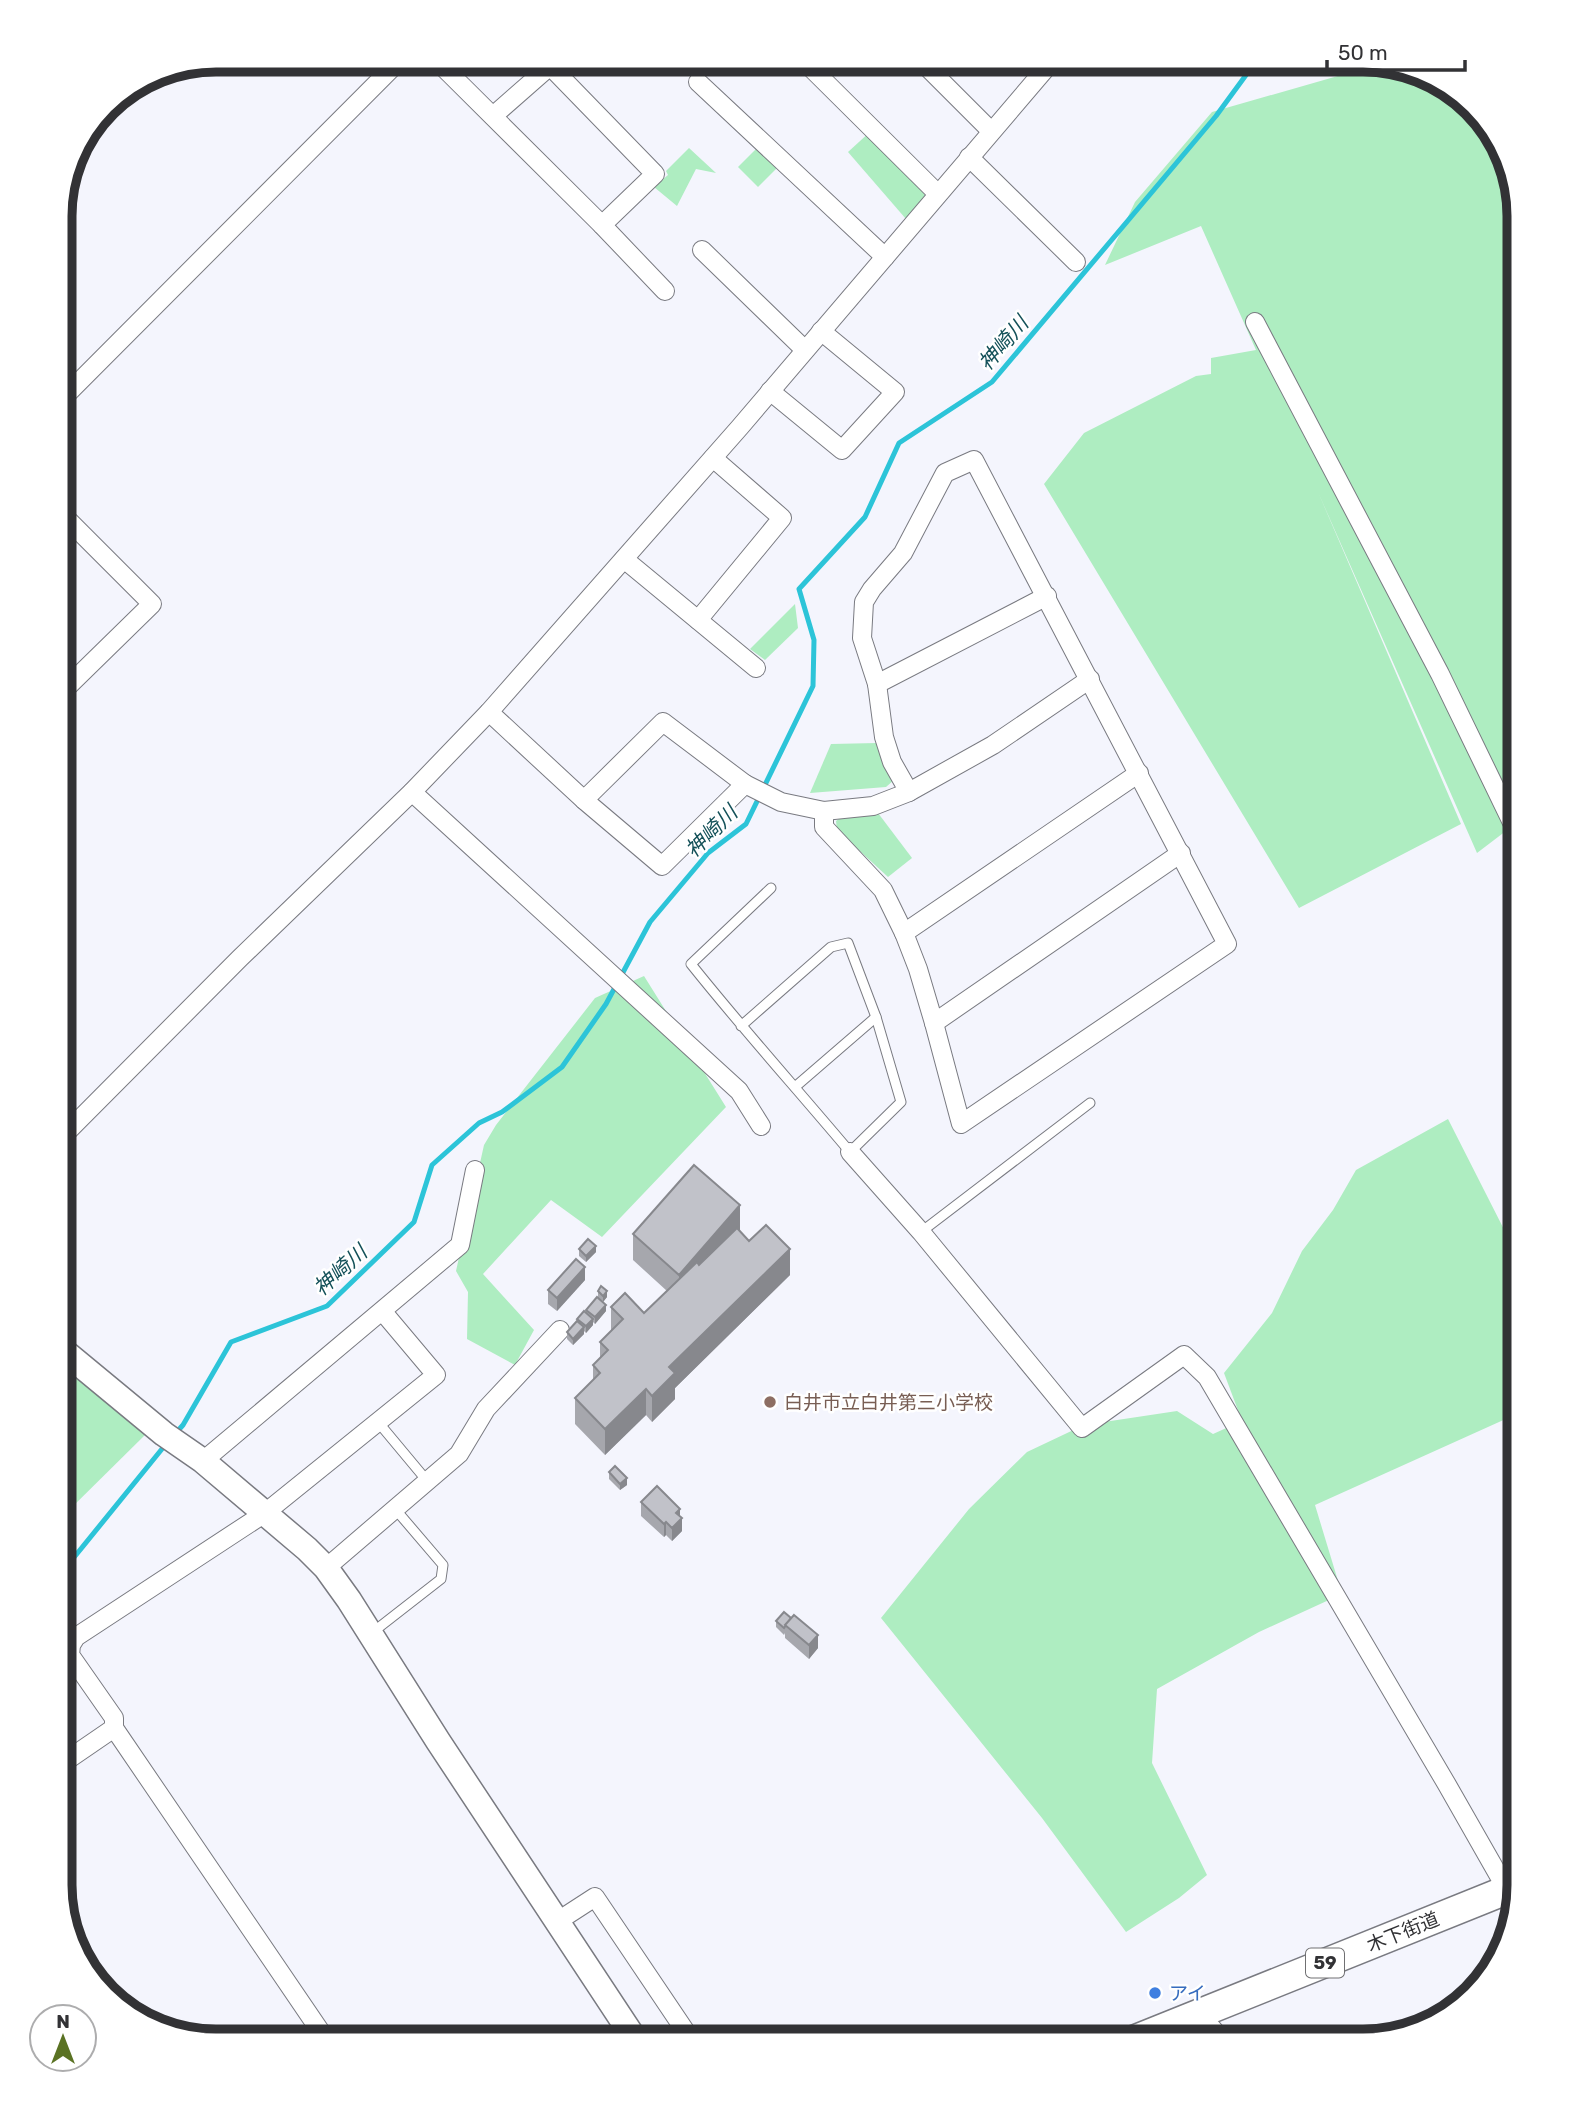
<svg xmlns="http://www.w3.org/2000/svg" width="1579" height="2101" viewBox="0 0 1579 2101" font-family="Rubik,'Noto Sans JP',sans-serif">
<rect width="100%" height="100%" fill="#f4f5fd"/>
<g fill="#aeedc1">
<polygon points="1383,63 1441,80 1493,129 1519,215 1519,821 1477,853 1318,492 1461,824 1299,908 1044,484 1084,433 1196,376 1211,374 1211,358 1256,350 1201,226 1105,265 1135,202 1212,112"/>
<polygon points="871,131 926,196 906,219 848,152"/>
<polygon points="758,147 778,167 758,187 738,167"/>
<polygon points="689,148 716,173 696,169 677,206 654,187 668,175 666,171"/>
<polygon points="795,604 798,628 765,660 750,649"/>
<polygon points="877,743 894,780 886,787 810,793 831,744"/>
<polygon points="878,813 912,858 888,877 837,830 836,821 843,816"/>
<polygon points="644,976 726,1107 602,1237 551,1200 483,1274 534,1330 515,1365 467,1339 468,1292 456,1271 484,1145 496,1125 595,998"/>
<polygon points="1448,1119 1519,1259 1519,1413 1315,1505 1342,1594 1259,1632 1157,1689 1152,1763 1207,1875 1179,1898 1126,1932 1042,1818 881,1618 969,1509 1027,1452 1084,1425 1177,1411 1213,1434 1242,1421 1224,1373 1272,1313 1302,1251 1333,1210 1356,1170"/>
<polygon points="60,1361 147,1433 60,1519"/>
</g>
<g fill="none" stroke-linecap="round" stroke-linejoin="round">
<g stroke="#2cc4d8" stroke-width="5">
<polyline points="175,1434 183,1425 231,1342 327,1306 414,1222 432,1165 479,1123 502,1112 562,1067 606,1004 650,922 708,853 746,824 813,686 814,640 799,589 865,517 899,443 992,382 1216,116 1257,60"/>
<polyline points="60,1594 67,1566 166,1444"/>
</g>
<g stroke="#797a81" stroke-width="11">
<g id="lane">
<path d="M741,1026L831,947L848,943L876,1017L901,1102L850,1152C797,1089 742,1028 691,964L771,888"/>
<polyline points="795,1087 876,1017"/>
<polyline points="921,1232 1090,1103"/>
<polyline points="378,1422 428,1482"/>
<polyline points="373,1632 441,1579 443,1565 396,1510"/>
</g>
</g>
<g stroke="#797a81" stroke-width="20">
<g id="street">
<polyline points="436,60 602,225 665,291"/>
<polyline points="803,60 938,194"/>
<polyline points="920,60 991,131"/>
<polyline points="698,82 885,257"/>
<polyline points="493,116 550,66 655,174 602,225"/>
<polyline points="969,157 1076,262"/>
<polyline points="702,250 805,350"/>
<polyline points="1255,322 1440,674 1519,837"/>
<polyline points="770,391 842,450 895,392 821,331"/>
<polyline points="60,401 400,60"/>
<polyline points="624,559 756,668"/>
<polyline points="698,620 782,518 713,458"/>
<polyline points="877,684 1047,596"/>
<polyline points="60,694 152,604 60,512"/>
<polyline points="489,712 584,800 662,866 745,784 781,802 824,811 873,806 909,792 993,745 1090,679"/>
<polyline points="412,792 739,1091 761,1126"/>
<polyline points="584,800 663,722 745,784"/>
<polyline points="824,811 824,827 883,890 904,933 918,969 934,1023 961,1124 1227,944 974,460 945,473 903,553 872,589 864,602 862,638 877,684 884,737 892,762 909,792"/>
<polyline points="904,933 1139,773"/>
<polyline points="934,1023 1181,853"/>
<polyline points="60,1139 240,958 412,792 489,712 740,427 1053,60"/>
<polyline points="850,1152 921,1232 1082,1428 1184,1355 1207,1377 1446,1783 1507,1890"/>
<polyline points="203,1461 460,1245 475,1170"/>
<polyline points="326,1568 459,1454 486,1409 560,1330"/>
<polyline points="114,1728 327,2041"/>
<polyline points="60,1765 114,1728 114,1718 70,1655 71,1645 76,1637 265,1513 436,1375 383,1312"/>
<polyline points="558,1921 595,1897 692,2041"/>
<polyline points="1200,2014 1223,2041"/>
</g>
</g>
<g stroke="#797a81" stroke-width="27">
<polyline id="secondary" points="60,1348 164,1434 203,1461 307,1549 326,1568 349,1600 438,1741 636,2041"/>
</g>
<g stroke="#797a81" stroke-width="31">
<polyline id="primary" points="1131,2041 1519,1885"/>
</g>
<use href="#lane" stroke="#fff" stroke-width="9"/>
<use href="#street" stroke="#fff" stroke-width="18"/>
<use href="#secondary" stroke="#fff" stroke-width="24"/>
<use href="#primary" stroke="#fff" stroke-width="28"/>
</g>
<g fill="#a6a7ad">
<polygon points="740,1231 749,1241 790,1275 675,1388 675,1399 652,1422 646,1415 605,1455 575,1424 575,1398 593,1380 593,1365 600,1358 600,1342 611,1331 611,1307 644,1313 667,1291 633,1260 633,1234"/>
<polygon points="579,1249 596,1252 586,1262 579,1256"/>
<polygon points="585,1280 557,1311 548,1304 548,1290"/>
<polygon points="598,1291 607,1297 603,1302 598,1298"/>
<polygon points="586,1310 606,1311 595,1324 593,1322 593,1325 586,1333 584,1331 584,1334 573,1345 567,1339 567,1332 577,1321 577,1319 586,1313"/>
<polygon points="609,1472 627,1485 620,1490 609,1479"/>
<polygon points="641,1502 680,1517 682,1531 672,1541 666,1535 664,1537 641,1516"/>
<polygon points="784,1612 818,1648 809,1659 785,1638 785,1633 784,1635 776,1627 776,1621"/>
</g>
<g fill="#87888d">
<polygon points="740,1205 740,1231 679,1301 679,1275"/>
<polygon points="596,1246 596,1252 586,1262 586,1256"/>
<polygon points="790,1249 790,1275 675,1388 675,1399 652,1422 652,1396 669,1367"/>
<polygon points="585,1267 585,1280 557,1311 557,1298"/>
<polygon points="607,1291 607,1297 603,1302 603,1296"/>
<polygon points="606,1305 606,1311 595,1324 595,1317"/>
<polygon points="593,1319 593,1325 586,1333 586,1326"/>
<polygon points="584,1327 584,1334 573,1345 573,1339"/>
<polygon points="646,1389 646,1415 605,1455 605,1429"/>
<polygon points="627,1478 627,1485 620,1490 620,1484"/>
<polygon points="680,1509 680,1520 682,1518 682,1531 672,1541 672,1528 676,1513"/>
<polygon points="666,1522 666,1535 664,1537 664,1524"/>
<polygon points="818,1635 818,1648 809,1659 809,1645"/>
</g>
<g fill="#c1c2c9" stroke="#87888d" stroke-width="2">
<polygon points="694,1165 740,1205 679,1275 633,1234"/>
<polygon points="766,1225 790,1249 669,1367 675,1373 652,1396 646,1389 605,1429 575,1398 600,1373 593,1365 608,1350 600,1342 623,1319 611,1307 625,1293 644,1313 697,1262 699,1265 737,1228 749,1241"/>
<polygon points="588,1239 596,1246 586,1256 579,1249"/>
<polygon points="576,1259 585,1267 557,1298 548,1290"/>
<polygon points="601,1286 607,1291 603,1296 598,1291"/>
<polygon points="597,1297 606,1305 595,1317 586,1310"/>
<polygon points="584,1311 593,1319 586,1326 577,1319"/>
<polygon points="577,1321 584,1327 573,1339 567,1332"/>
<polygon points="615,1466 627,1478 620,1484 609,1472"/>
<polygon points="657,1486 680,1509 676,1513 682,1518 672,1528 666,1522 664,1524 641,1502"/>
<polygon points="784,1612 791,1618 784,1628 776,1621"/>
<polygon points="794,1615 818,1635 809,1645 785,1625"/>
</g>
<circle fill="#8d6e63" stroke="#fff" stroke-width="2.5" cx="770" cy="1402" r="7"/>
<circle fill="#3f7fe0" stroke="#fff" stroke-width="2.5" cx="1155" cy="1993" r="7"/>
<g text-anchor="middle" dominant-baseline="central" stroke-width="5" stroke-linejoin="round" paint-order="stroke">
<rect fill="#fff" stroke="#707072" stroke-width="2" x="1306" y="1948.5" width="38" height="29" rx="5"/>
<g font-size="18" font-weight="bold" fill="#323235">
<text x="1325" y="1963">59</text>
</g>
<g font-size="19" fill="#785e54" stroke="#fff" text-anchor="start">
<text x="784" y="1402">白井市立白井第三小学校</text>
</g>
<g font-size="19" fill="#323235" stroke="#fff">
<text transform="translate(1403 1932) rotate(-22)">木下街道</text>
</g>
<g font-size="19" fill="#366cbe" stroke="#fff" text-anchor="start">
<text x="1169" y="1993">アイ</text>
</g>
<g font-size="21" font-style="italic" fill="#145159" stroke="#fff">
<text transform="translate(1003 343) rotate(-49)">神崎川</text>
<text transform="translate(711 831) rotate(-45)">神崎川</text>
<text transform="translate(340 1270) rotate(-42)">神崎川</text>
</g>
</g>
<path d="M0 0H1579V2101H0ZM216 72H1363A144 144 0 0 1 1507 216V1885A144 144 0 0 1 1363 2029H216A144 144 0 0 1 72 1885V216A144 144 0 0 1 216 72Z" fill="#fff" fill-rule="evenodd"/>
<path fill="none" stroke="#323235" stroke-width="9" d="M216 72H1363A144 144 0 0 1 1507 216V1885A144 144 0 0 1 1363 2029H216A144 144 0 0 1 72 1885V216A144 144 0 0 1 216 72Z"/>
<g transform="translate(63 2038)"><circle r="33" fill="#ffffff" stroke="#adadae" stroke-width="2"/>
<path d="M0-5L12 26L0 18L-12 26Z" fill="#5a7223"/>
<text y="-10" font-size="19" font-weight="bold" text-anchor="middle" fill="#323235">N</text>
</g>
<path d="M1327 60v10h138v-10" fill="none" stroke="#323235" stroke-width="3.5"/>
<text x="1338" y="60" font-size="21" fill="#323235" stroke="#ffffff" stroke-width="5" paint-order="stroke">50 m</text>
</svg>
